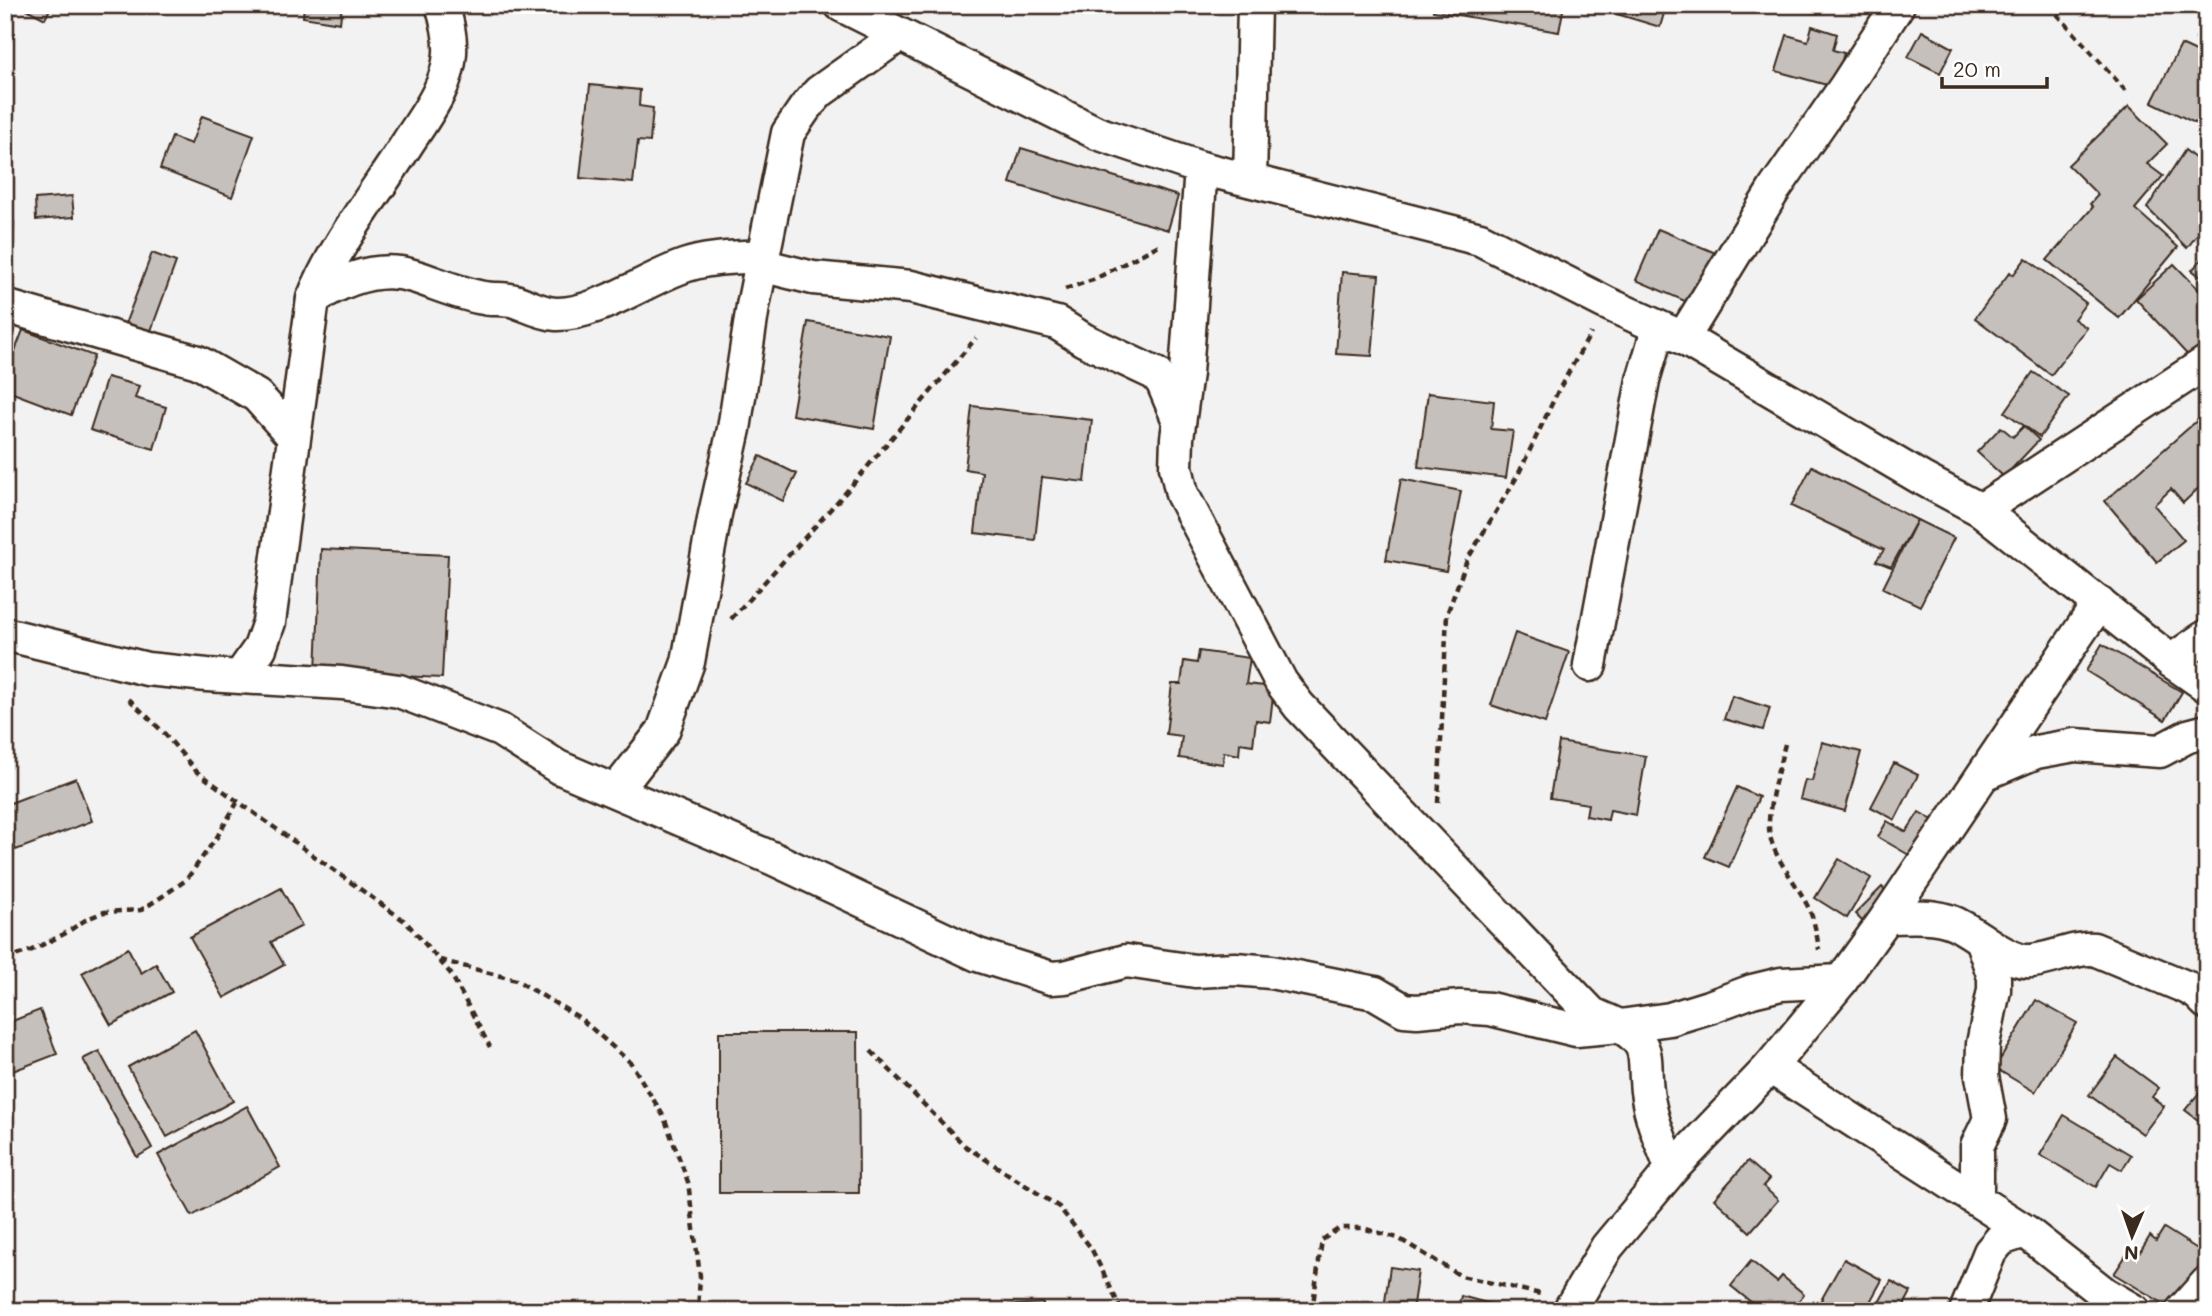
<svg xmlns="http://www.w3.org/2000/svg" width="2212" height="1316" viewBox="0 0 2212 1316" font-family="Mali,sans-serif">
<rect width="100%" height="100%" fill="#f3f2f2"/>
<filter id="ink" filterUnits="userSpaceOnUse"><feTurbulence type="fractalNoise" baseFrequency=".0143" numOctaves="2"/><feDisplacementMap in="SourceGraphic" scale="14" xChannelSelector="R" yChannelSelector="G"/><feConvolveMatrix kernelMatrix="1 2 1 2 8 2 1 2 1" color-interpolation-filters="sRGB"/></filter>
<g filter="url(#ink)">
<g fill="#c6c0bd" stroke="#3b2a1e" stroke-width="2">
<polygon points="19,5 52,5 45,19"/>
<polygon points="304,5 342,5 340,23 303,17"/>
<polygon points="1434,5 1564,5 1559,32 1433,11"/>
<polygon points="1620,5 1682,5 1679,14 1665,10 1660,27 1617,14"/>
<polygon points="1773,5 1818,5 1817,13"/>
<polygon points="2207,7 2207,41 2196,38"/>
<polygon points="1812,26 1837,34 1833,50 1844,53 1834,87 1776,71 1787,35 1808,41"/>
<polygon points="1922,31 1953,48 1940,73 1908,57"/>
<polygon points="2181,45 2207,57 2207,129 2152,102"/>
<polygon points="590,85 640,90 639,106 653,108 650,142 638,141 633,183 580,178"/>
<polygon points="2129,106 2167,144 2147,164 2163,176 2135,209 2178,247 2119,318 2047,260 2093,207 2090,204 2098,195 2068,165"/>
<polygon points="202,116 254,135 232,197 160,169 172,137 191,144"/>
<polygon points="1021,148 1178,196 1168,230 1010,183"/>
<polygon points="2185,150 2207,168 2207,222 2187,248 2147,208"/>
<polygon points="72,196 74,217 36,220 35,199"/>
<polygon points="5,222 14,222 11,293 5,292"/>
<polygon points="1658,229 1716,253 1694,305 1636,280"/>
<polygon points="152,253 176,262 149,336 124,327"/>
<polygon points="2207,253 2207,288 2199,281 2202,278 2192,270"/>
<polygon points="2026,258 2086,303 2074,319 2087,328 2051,375 1975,318 2010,272 2013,275"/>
<polygon points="2174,264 2207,298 2207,352 2193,361 2136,299"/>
<polygon points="1342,272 1379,275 1372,356 1336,354"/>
<polygon points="808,322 890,336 874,429 792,415"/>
<polygon points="23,330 94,356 71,415 5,390 5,377"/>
<polygon points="2033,372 2069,396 2040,437 2005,412"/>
<polygon points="107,377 139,386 135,398 166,407 154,449 90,430"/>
<polygon points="1428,393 1494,401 1491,429 1513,431 1506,478 1418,467"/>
<polygon points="972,406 1092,420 1085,482 1042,477 1035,540 975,533 982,472 965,469"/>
<polygon points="2207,412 2207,480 2183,503 2171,489 2154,505 2184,540 2157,562 2105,501"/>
<polygon points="2024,426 2039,440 2004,477 1977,452 2001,427 2013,437"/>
<polygon points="760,456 797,474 783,501 746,483"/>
<polygon points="1812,466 1917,520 1891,567 1876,561 1884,550 1791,506"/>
<polygon points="1401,479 1461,491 1446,571 1386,560"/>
<polygon points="1917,520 1954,538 1920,606 1883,588"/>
<polygon points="321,549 448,555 442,678 316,672"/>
<polygon points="1515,633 1569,652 1545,723 1491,705"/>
<polygon points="2102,644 2182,692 2165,720 2086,671"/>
<polygon points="1199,651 1250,658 1246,684 1274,687 1270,722 1256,720 1253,745 1240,743 1239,755 1224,752 1223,764 1179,758 1182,736 1166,734 1172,684 1181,684 1184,661 1197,663"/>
<polygon points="1732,696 1770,708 1763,730 1724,719"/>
<polygon points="1559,742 1646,756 1636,815 1610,810 1608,820 1586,816 1588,804 1550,798"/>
<polygon points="1822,742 1861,752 1845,811 1800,799 1805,780 1812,781"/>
<polygon points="1894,763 1918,775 1895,820 1871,807"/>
<polygon points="76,778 92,821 16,850 5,822 5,805"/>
<polygon points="1737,787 1759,797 1729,867 1705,857"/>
<polygon points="1919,812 1943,826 1921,862 1878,837 1887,821 1906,832"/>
<polygon points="1839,859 1871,878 1847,918 1815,898"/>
<polygon points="1882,887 1890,896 1869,928 1855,914"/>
<polygon points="281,888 302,926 271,942 284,965 224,998 190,937"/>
<polygon points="128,948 141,973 156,964 172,992 111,1025 82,973"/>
<polygon points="2036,1000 2077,1023 2035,1092 1995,1068"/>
<polygon points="40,1010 57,1054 5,1074 5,1024"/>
<polygon points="195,1030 233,1101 167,1137 128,1067"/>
<polygon points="719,1032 858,1032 859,1193 719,1193"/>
<polygon points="99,1051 152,1148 137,1157 83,1059"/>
<polygon points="2117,1057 2159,1088 2152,1097 2164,1106 2143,1134 2089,1095"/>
<polygon points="2207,1083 2207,1127 2185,1110"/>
<polygon points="247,1106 280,1167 192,1216 158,1155"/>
<polygon points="2064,1115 2131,1155 2122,1170 2110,1163 2096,1187 2040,1155"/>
<polygon points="1748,1161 1769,1179 1763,1186 1778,1200 1750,1232 1714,1199"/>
<polygon points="2164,1228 2207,1255 2207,1262 2176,1311 2114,1274 2129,1251 2137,1257 2150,1236 2156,1241"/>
<polygon points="1844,1259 1882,1280 1865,1311 1815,1311"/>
<polygon points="1751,1261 1777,1282 1782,1276 1804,1294 1791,1311 1762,1311 1731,1286"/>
<polygon points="1390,1267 1418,1271 1412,1311 1384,1308"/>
<polygon points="1891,1281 1911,1292 1901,1311 1874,1311"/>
<polygon points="1461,1296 1505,1308 1504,1311 1457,1311"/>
<polygon points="2051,1302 2064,1311 2044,1311"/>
<polygon points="1043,1303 1043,1311 1010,1311 1009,1305"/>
</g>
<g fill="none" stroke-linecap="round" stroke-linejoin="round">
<g stroke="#3b2a1e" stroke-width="37">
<g id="street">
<polyline points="841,5 1097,133 1201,168 1480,239 1606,303 1683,338 1921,478 1981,510 2171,661 2207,686"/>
<path d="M1201,168L1186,373L1177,438L1176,467L1182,494L1281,682L1299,706L1592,1014C1608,1021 1629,1028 1639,1042C1647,1052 1645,1067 1646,1079C1647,1111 1660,1140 1672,1169"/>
<polyline points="1250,180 1254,5"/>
<polyline points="761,265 813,278 911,287 1057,323 1084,340 1156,374 1163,383 1179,421"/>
<path d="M313,299C342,280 377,265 413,276C436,283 459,294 484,298C494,300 505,298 515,301C529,306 541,313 556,314C596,315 646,279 684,266C709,257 737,258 763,256"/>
<polyline points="5,306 198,362 257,396 293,436"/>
<polyline points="1683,338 1775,188 1846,86 1898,5"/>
<polyline points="1981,510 2207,362"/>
<polyline points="5,634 147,669 207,675 342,683 399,691 500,730 558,767 774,859 978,955 1051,978 1065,977 1126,961 1195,971 1235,969 1271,972 1375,993 1404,1010 1417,1011 1460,1007 1490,1009 1576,1030 1620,1026 1670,1019 1712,1006 1752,991 1781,984 1841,981"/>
<polyline points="2171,661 2207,636"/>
<polyline points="1590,665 1643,380 1658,329"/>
<path d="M241,675L260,648L269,622L313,299C333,248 377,191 407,144C425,116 448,87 450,53C451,36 447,21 442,5"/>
<polyline points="1984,774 2036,752 2075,745 2160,751 2188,736 2207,731"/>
<polyline points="616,791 663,731 688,662 715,514 734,429 753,306 788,133 805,108 819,92 899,35"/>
<path d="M1887,917C1912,917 1940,913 1962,927C1980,937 1999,954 2019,960C2039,966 2069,947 2094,949L2188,988L2197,993L2207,1003"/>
<polyline points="1770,1067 2025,1231 2105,1294 2134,1311"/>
<polyline points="1977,1200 1977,1146 1990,1119 1982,1076 1983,1044 1994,990 1994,977 1981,939"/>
<polyline points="1569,1311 1607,1247 1672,1169 1770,1067 1841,981 1887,917 2099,603"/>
<polyline points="1966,1311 1990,1252 2001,1239 2025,1231"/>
<polyline points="2182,1311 2207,1283"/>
</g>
</g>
<g stroke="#3b2a1e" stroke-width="4.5" stroke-dasharray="7 5" stroke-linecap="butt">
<polyline points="2049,5 2126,91"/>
<polyline points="1065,289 1093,280 1161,244"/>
<polyline points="731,619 847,491 976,338"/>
<polyline points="129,699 164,733 197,772 406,922 451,974 490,1047"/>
<path d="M1785,744C1779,767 1765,814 1770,836C1776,862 1795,880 1806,903C1814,917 1817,935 1819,950"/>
<polyline points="1438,803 1447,614 1467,560 1518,475 1558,391 1591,333"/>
<polyline points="5,959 30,951 64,934 87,919 104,912 141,910 163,896 186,880 217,837 237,803"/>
<polyline points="440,960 516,980 580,1018 631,1063 664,1117 688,1182 700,1276 698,1311"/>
<polyline points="871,1051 965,1146 1059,1207 1091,1248 1122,1311"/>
<polyline points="1312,1311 1322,1240 1340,1228 1362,1228 1398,1238 1461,1276 1541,1294"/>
</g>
<use href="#street" stroke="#fff" stroke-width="32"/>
</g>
</g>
<rect width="2212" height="1316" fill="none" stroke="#fff" stroke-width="28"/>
<rect x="14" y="14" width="2184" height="1288" fill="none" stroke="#3b2a1e" stroke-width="2.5" filter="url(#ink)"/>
<g transform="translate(2132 1236) rotate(182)" stroke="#ffffff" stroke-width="5" paint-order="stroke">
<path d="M0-5L12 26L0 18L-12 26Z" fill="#3b2a1e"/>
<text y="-10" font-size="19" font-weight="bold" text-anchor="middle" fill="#3b2a1e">N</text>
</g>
<path d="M1942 77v10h105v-10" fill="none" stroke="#3b2a1e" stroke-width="3.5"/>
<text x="1953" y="77" font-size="21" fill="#3b2a1e" stroke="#ffffff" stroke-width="5" paint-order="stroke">20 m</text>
</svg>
